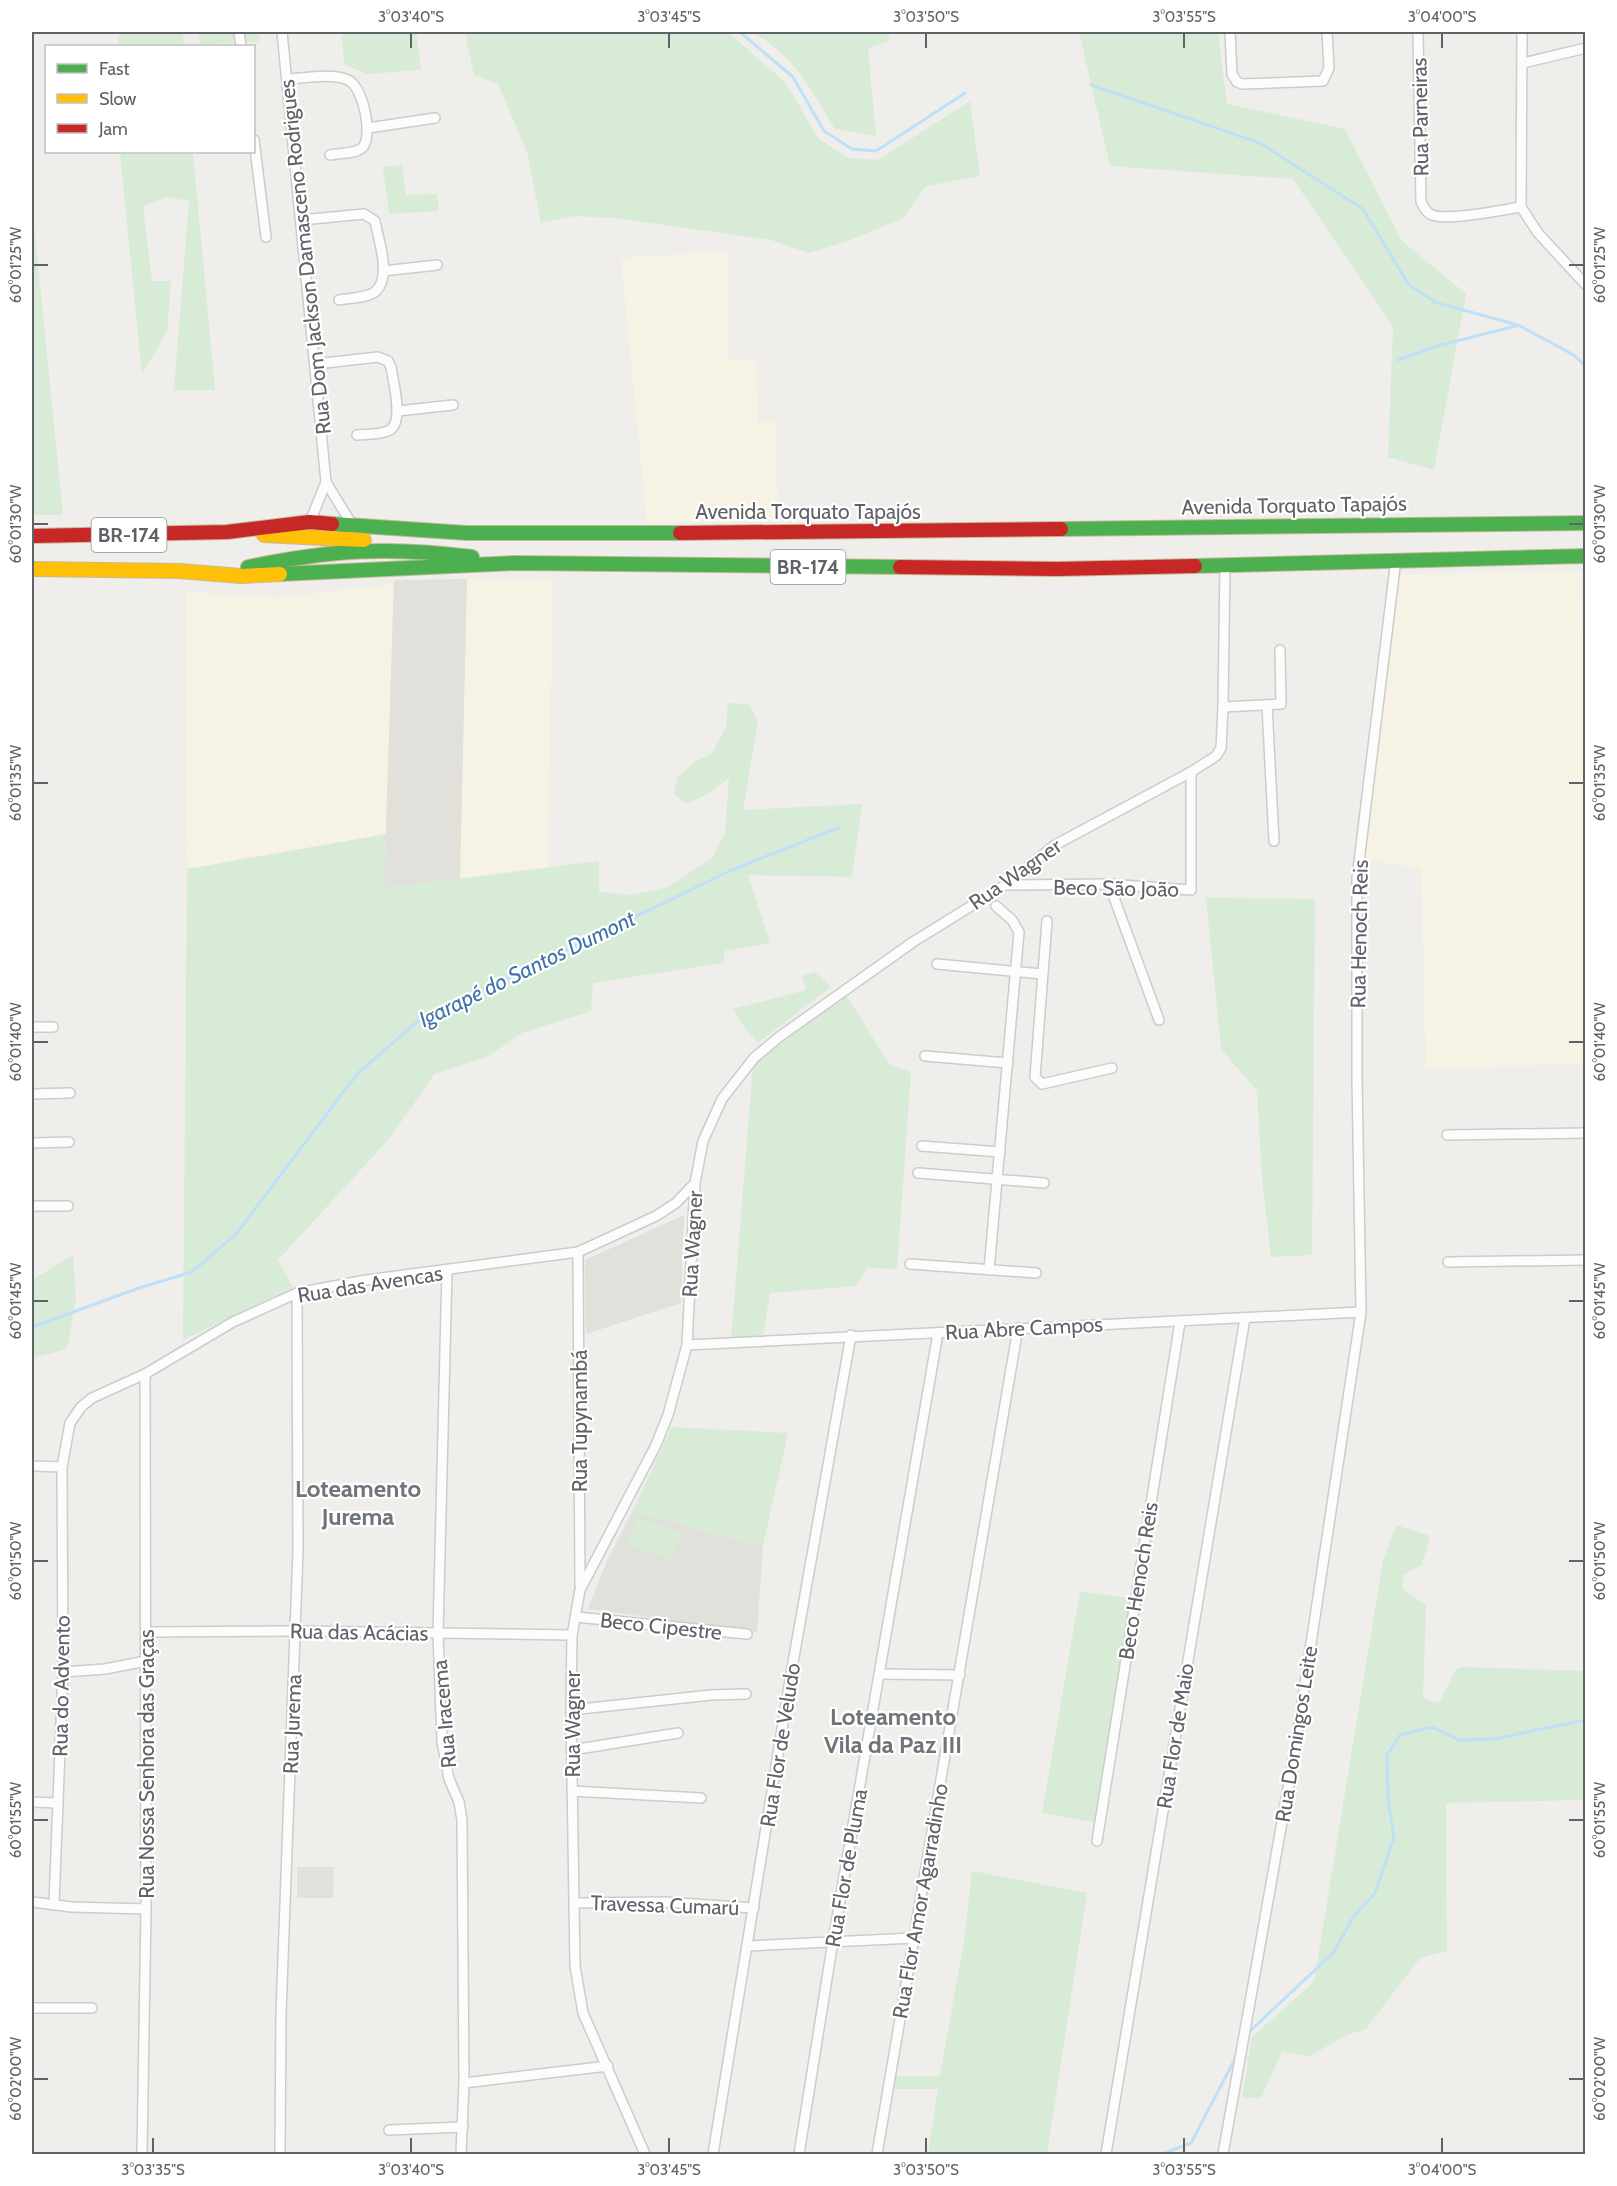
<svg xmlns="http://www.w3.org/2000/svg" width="1617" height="2186" viewBox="0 0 1617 2186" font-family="Cabin,sans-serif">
<rect width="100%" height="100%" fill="#efeeea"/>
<g fill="#f7f3e4">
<polygon points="728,251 728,359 756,359 758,422 775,422 778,521 647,522 621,258"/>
<polygon points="1581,571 1586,743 1585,1064 1426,1068 1421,869 1365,859 1399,575"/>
<polygon points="467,579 553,580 547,868 460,879"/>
<polygon points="394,584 386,834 187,869 186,592 277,598"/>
</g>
<g fill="#e2e0da">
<polygon points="467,579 460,879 384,888 394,580"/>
<polygon points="684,1215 681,1303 586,1334 585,1260"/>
<polygon points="632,1512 763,1546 757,1632 588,1609 607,1561"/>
<polygon points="297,1867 334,1867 333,1898 297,1898"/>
</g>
<g fill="#d8ebd6">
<polygon points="119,32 183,32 184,46 118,46"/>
<polygon points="198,32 259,32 260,41 200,45"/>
<polygon points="342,32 416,32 421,70 367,74 344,64"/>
<polygon points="465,32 729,33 786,83 818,138 849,158 878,160 970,101 980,176 926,186 903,218 848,241 809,253 771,240 614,218 575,216 541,223 527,152 498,84 474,75"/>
<path d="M751,32H888L889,41L868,48L876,136L835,129C811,90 793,53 751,32Z"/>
<polygon points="1079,32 1218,32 1227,104 1345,129 1401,240 1466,294 1434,470 1388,457 1393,326 1293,179 1110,166"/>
<polygon points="120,152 193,152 215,390 174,390 189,201 167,197 143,206 152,281 171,281 167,332 142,374"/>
<polygon points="402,165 406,195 437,194 439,211 389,214 383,167"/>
<polygon points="32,205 63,515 32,515"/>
<polygon points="728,703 749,705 758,721 743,810 862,804 852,877 748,875 770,943 725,951 723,963 593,983 591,1011 522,1033 487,1057 435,1074 388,1140 278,1260 293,1287 183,1340 187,869 386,834 385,888 599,861 599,892 632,895 668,887 712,858 725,834 729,778 707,794 686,804 674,794 678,777 695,762 712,753 726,727"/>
<polygon points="1206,898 1315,899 1312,1255 1271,1257 1262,1178 1257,1091 1221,1049"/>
<polygon points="815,972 831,987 758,1043 744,1027 733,1009 806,990 802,976"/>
<polygon points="846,995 890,1065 911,1072 897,1269 868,1268 855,1286 770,1293 763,1335 731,1340 753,1065 772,1044"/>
<polygon points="73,1255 76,1299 67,1349 32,1358 32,1280"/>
<polygon points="672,1427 788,1433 763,1546 632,1512"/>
<polygon points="637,1517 682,1533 671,1560 627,1545"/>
<polygon points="1396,1525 1430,1536 1422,1565 1403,1575 1403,1589 1426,1605 1423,1698 1439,1703 1456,1669 1463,1667 1585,1671 1585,1800 1446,1803 1447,1951 1420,1958 1365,2030 1349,2034 1310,2056 1282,2052 1261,2098 1242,2098 1252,2037 1314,1982 1383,1561"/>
<polygon points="1080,1592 1133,1598 1097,1823 1042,1813"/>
<polygon points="972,1871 1087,1893 1047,2154 928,2154 938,2089 888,2089 890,2076 940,2076 964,1941"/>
</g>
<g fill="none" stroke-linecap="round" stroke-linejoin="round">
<g stroke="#bfe0f9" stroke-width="3">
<polyline points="740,32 793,77 824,131 852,149 876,151 965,93"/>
<polyline points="1091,85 1260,143 1363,209 1409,285 1437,303 1518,325 1574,355 1586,367"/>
<polyline points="1398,360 1437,346 1516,326"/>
<polyline points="32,1327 139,1288 192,1272 236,1234 357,1074 417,1022 734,869 838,828"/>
<polyline points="1248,2033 1333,1953 1354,1916 1375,1893 1394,1837 1388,1799 1387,1755 1400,1735 1432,1727 1459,1740 1494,1739 1586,1720"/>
<polyline points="1162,2154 1191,2143 1237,2055"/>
</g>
<g stroke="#cbcccc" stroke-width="12">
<g id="street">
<polyline points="239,32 241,46"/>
<polyline points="282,32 326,482 351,523"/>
<polyline points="1230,32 1232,74 1237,82 1242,84 1323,81 1329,68 1327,32"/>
<path d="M1418,32L1421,202C1424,207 1426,213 1432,215C1449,221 1501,210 1521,207"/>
<polyline points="1522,32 1521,207 1538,233 1586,285"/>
<polyline points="1523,63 1586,48"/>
<path d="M288,79C305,78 332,73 348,80C363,86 374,137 362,148C355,154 339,153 330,155"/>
<polyline points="368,128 435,118"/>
<polyline points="254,140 266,237"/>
<path d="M301,220L364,214L375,221C378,239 392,276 376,291C369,298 349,298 339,300"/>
<polyline points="383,271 437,265"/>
<path d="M316,364L378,357L388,361L391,367C393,381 404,421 390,430C382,435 366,434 357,435"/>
<polyline points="398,411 453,405"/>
<polyline points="310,522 326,482"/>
<polyline points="1267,705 1274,841"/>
<polyline points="1223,707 1281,704 1280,650"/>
<polyline points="1109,884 1159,1020"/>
<polyline points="1005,885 1109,884 1191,890 1191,772"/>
<polyline points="1047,921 1035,1077 1042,1084 1112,1068"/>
<polyline points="937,964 1042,974"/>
<polyline points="32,1027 53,1027"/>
<polyline points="925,1056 1008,1063"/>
<polyline points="32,1094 70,1093"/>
<polyline points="1447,1135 1586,1133"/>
<polyline points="32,1143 69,1142"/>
<polyline points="922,1146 1000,1152"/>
<polyline points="918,1173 1044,1183"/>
<polyline points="32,1206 68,1206"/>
<polyline points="578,1252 580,1585"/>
<polyline points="1448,1262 1586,1260"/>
<polyline points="910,1264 1036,1273"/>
<polyline points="989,1270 1019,932 1012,920 996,906"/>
<polyline points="447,1271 438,1633 442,1742 449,1779 459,1802 462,1820 464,2083 461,2154"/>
<polyline points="687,1345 1361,1312"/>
<polyline points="32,1466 62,1467"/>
<polyline points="576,1617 747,1634"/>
<polyline points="146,1632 295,1631 572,1635"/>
<polyline points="63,1672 105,1669 146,1661"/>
<polyline points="880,1674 960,1675"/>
<polyline points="571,1710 711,1695 746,1694"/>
<polyline points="572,1750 678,1733"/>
<polyline points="572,1791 701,1798"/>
<polyline points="32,1802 58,1803"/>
<polyline points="1097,1841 1180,1322"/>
<polyline points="32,1902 72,1907 146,1909"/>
<polyline points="575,1903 665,1902 754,1908"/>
<polyline points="54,1904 63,1672 62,1467 70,1423 81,1407 92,1398 145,1374 233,1322 297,1293 366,1280 578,1252 656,1216 676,1203 695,1183"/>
<polyline points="748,1946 914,1938"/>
<polyline points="32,2008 92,2008"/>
<polyline points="464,2083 608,2066"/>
<polyline points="389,2130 463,2127"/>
<polyline points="142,2154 146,1909 145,1374"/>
<polyline points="280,2154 281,2013 298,1551 297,1293"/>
<polyline points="645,2154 583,2013 575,1966 571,1710 572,1635 580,1590 656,1445 668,1415 687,1345 695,1183 703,1141 722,1099 754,1058 779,1037 913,942 1005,885 1055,845 1191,772 1216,756 1221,748 1223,707 1225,564"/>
<polyline points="713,2154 792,1668 851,1335"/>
<polyline points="799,2154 833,1941 938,1333"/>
<polyline points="877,2154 1018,1328"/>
<polyline points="1106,2154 1245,1318"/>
<polyline points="1223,2154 1296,1743 1361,1312 1357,1078 1357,878 1396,559"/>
</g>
</g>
<g stroke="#c8b996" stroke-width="16">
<g id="fast">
<polyline points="332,524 467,533 680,533"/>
<polyline points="1061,529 1586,523"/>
<polyline points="1195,566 1586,556"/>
<path d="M248,567C331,550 387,546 472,557"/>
<polyline points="280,574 515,563 900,567"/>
</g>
</g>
<g stroke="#c8b996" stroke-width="16">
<g id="slow">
<polyline points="264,535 364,540"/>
<polyline points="32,569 179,571 241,576 280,574"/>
</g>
</g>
<g stroke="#c8b996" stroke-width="16">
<g id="jam">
<polyline points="680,533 1061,529"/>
<polyline points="32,536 227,532 310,522 332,524"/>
<polyline points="900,567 1057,569 1195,566"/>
</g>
</g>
<use href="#street" stroke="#fdfcfc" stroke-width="9"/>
<use href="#fast" stroke="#4caf50" stroke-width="14"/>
<use href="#slow" stroke="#ffc107" stroke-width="14"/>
<use href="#jam" stroke="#c62828" stroke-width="14"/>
</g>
<path fill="none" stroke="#5f6368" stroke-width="2" d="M411,33V48M669,33V48M926,33V48M1184,33V48M1442,33V48M33,265H48M1569,265H1584M33,524H48M1569,524H1584M33,783H48M1569,783H1584M33,1042H48M1569,1042H1584M33,1301H48M1569,1301H1584M33,1561H48M1569,1561H1584M33,1820H48M1569,1820H1584M33,2079H48M1569,2079H1584M153,2138V2153M411,2138V2153M669,2138V2153M926,2138V2153M1184,2138V2153M1442,2138V2153"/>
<g text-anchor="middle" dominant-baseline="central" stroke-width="4.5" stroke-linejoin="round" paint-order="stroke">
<g fill="#fff" stroke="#8f9295" stroke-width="1.5">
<rect x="91.5" y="518" width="75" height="34" rx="4.5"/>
<rect x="770.5" y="550" width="75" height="34" rx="4.5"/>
</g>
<g font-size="20" font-weight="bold" fill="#5f6368">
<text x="129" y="535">BR-174</text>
<text x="808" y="567">BR-174</text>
</g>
<g font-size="21" fill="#5f6368" stroke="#fff">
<text transform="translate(1420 117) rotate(-91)">Rua Parneiras</text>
<text transform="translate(305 257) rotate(-96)">Rua Dom Jackson Damasceno Rodrigues</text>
<text transform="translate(1294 505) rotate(-1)">Avenida Torquato Tapajós</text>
<text x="808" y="511">Avenida Torquato Tapajós</text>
<text transform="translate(1015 874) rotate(-35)">Rua Wagner</text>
<text transform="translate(1116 888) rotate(1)">Beco São João</text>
<text transform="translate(1359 934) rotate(-89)">Rua Henoch Reis</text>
<text transform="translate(692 1244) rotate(-87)">Rua Wagner</text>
<text transform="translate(370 1284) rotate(-9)">Rua das Avencas</text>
<text transform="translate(1024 1328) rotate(-3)">Rua Abre Campos</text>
<text transform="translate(579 1421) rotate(-90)">Rua Tupynambá</text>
<text transform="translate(1138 1581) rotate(-81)">Beco Henoch Reis</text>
<text transform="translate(661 1626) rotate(6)">Beco Cipestre</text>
<text transform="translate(359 1632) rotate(1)">Rua das Acácias</text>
<text transform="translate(61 1686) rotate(-89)">Rua do Advento</text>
<text transform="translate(444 1714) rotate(-95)">Rua Iracema</text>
<text transform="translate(292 1724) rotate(-88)">Rua Jurema</text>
<text transform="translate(572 1724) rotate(-90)">Rua Wagner</text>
<text transform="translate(1296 1734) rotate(-81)">Rua Domingos Leite</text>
<text transform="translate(1175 1736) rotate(-81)">Rua Flor de Maio</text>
<text transform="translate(780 1745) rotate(-81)">Rua Flor de Veludo</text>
<text transform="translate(146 1764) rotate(-90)">Rua Nossa Senhora das Graças</text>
<text transform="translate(846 1868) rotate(-80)">Rua Flor de Pluma</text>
<text transform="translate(920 1901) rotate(-80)">Rua Flor Amor Agarradinho</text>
<text transform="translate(665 1905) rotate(2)">Travessa Cumarú</text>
</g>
<g font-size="22" font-style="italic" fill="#4174aa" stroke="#fff">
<text transform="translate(527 969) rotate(-26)">Igarapé do Santos Dumont</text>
</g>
<g font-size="24" font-weight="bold" fill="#70757a" stroke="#fff">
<text x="358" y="1488">Loteamento<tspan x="358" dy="28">Jurema</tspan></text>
<text x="893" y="1716">Loteamento<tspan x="893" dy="28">Vila da Paz III</tspan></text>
</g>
</g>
<rect width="1617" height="2186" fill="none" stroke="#ffffff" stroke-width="66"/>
<rect x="45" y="45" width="210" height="108" fill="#ffffff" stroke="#bfc1c3" stroke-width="1.5"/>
<rect x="57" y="64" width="30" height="9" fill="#4caf50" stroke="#bfc1c3" stroke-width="1.5"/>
<text x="99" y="75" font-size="18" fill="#5f6368">Fast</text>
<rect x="57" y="94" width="30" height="9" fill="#ffc107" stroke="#bfc1c3" stroke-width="1.5"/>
<text x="99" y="105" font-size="18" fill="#5f6368">Slow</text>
<rect x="57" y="124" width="30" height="9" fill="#c62828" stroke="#bfc1c3" stroke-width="1.5"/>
<text x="99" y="135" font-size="18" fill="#5f6368">Jam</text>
<rect x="33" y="33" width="1551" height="2120" fill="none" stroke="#5f6368" stroke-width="2"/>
<g font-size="15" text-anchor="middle" fill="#5f6368">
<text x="411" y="22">3°03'40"S</text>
<text x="669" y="22">3°03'45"S</text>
<text x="926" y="22">3°03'50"S</text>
<text x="1184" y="22">3°03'55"S</text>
<text x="1442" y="22">3°04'00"S</text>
<text transform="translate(1600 265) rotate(-90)" y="5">60°01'25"W</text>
<text transform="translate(16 265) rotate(-90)" y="5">60°01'25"W</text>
<text transform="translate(1600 524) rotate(-90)" y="5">60°01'30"W</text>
<text transform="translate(16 524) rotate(-90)" y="5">60°01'30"W</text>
<text transform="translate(1600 783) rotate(-90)" y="5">60°01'35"W</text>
<text transform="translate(16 783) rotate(-90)" y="5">60°01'35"W</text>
<text transform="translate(1600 1042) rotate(-90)" y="5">60°01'40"W</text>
<text transform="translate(16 1042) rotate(-90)" y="5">60°01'40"W</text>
<text transform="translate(1600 1301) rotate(-90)" y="5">60°01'45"W</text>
<text transform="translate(16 1301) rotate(-90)" y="5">60°01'45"W</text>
<text transform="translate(16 1561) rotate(-90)" y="5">60°01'50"W</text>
<text transform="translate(1600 1561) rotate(-90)" y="5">60°01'50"W</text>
<text transform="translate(16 1820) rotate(-90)" y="5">60°01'55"W</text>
<text transform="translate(1600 1820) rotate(-90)" y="5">60°01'55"W</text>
<text transform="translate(16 2079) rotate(-90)" y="5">60°02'00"W</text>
<text transform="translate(1600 2079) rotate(-90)" y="5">60°02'00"W</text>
<text x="153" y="2175">3°03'35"S</text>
<text x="411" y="2175">3°03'40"S</text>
<text x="669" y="2175">3°03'45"S</text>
<text x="926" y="2175">3°03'50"S</text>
<text x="1184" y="2175">3°03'55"S</text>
<text x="1442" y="2175">3°04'00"S</text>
</g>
</svg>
